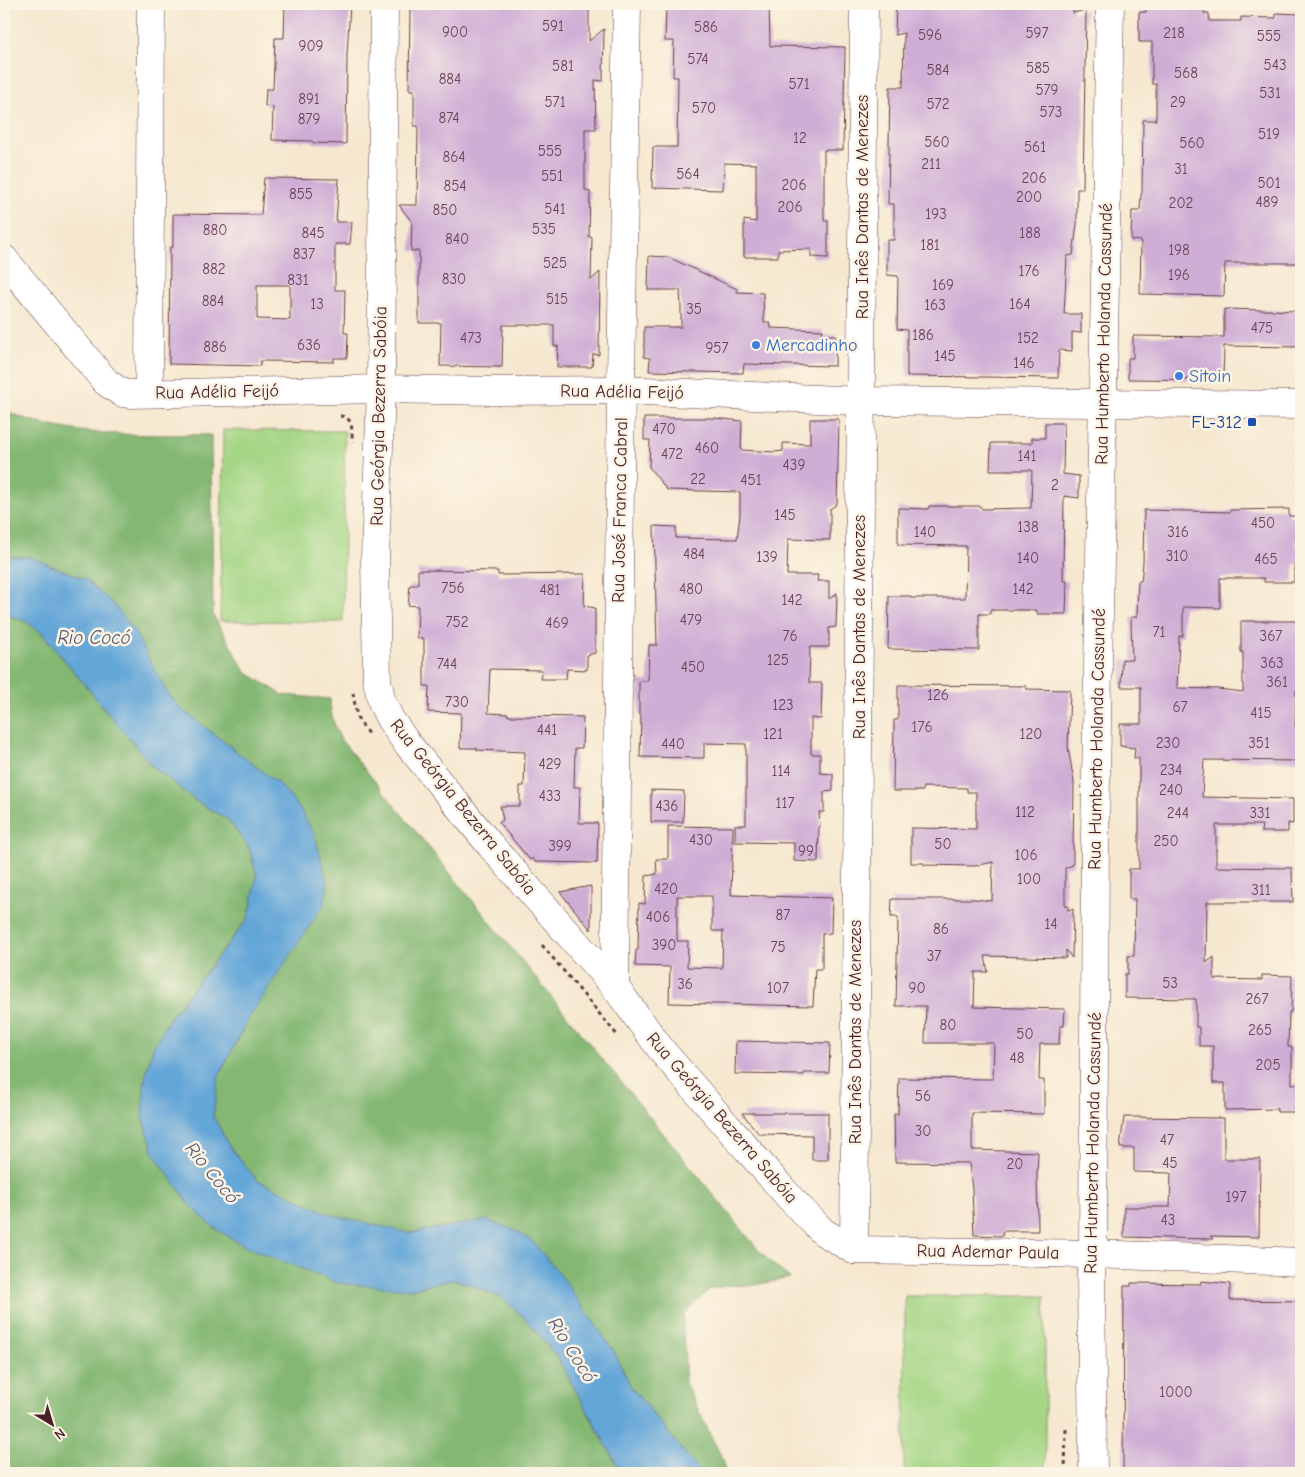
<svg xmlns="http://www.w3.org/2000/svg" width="1305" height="1477" viewBox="0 0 1305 1477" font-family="'Comic Neue',sans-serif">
<rect width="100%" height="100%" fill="#fcf5e5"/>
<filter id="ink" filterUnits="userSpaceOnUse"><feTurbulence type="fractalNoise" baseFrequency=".02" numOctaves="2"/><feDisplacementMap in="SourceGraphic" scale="10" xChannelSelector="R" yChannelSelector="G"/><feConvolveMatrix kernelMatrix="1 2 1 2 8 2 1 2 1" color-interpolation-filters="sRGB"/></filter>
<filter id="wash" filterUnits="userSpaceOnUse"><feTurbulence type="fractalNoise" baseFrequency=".0096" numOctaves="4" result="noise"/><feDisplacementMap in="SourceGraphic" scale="20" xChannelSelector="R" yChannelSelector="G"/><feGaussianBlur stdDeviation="1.12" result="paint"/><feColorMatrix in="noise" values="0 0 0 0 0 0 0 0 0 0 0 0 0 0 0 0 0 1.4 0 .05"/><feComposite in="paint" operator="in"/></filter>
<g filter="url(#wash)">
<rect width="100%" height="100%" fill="#f6e8d0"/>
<g fill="#a4d685" stroke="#777a58">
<polygon points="223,430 345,431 343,622 220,621"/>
<polygon points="905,1296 1045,1296 1045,1473 904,1473"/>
</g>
<g fill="#83b772" stroke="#666b4e">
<path d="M4,410C68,440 142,434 211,435L213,615L246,672L283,695L330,699C330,714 334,726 341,740L757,1248L777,1268L790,1278L749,1286L732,1285L710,1289L684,1314L683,1334L685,1353V1383L724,1462V1473H701L631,1387L613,1350L486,1220L409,1233L332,1215L257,1180L229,1146L213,1116L219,1076L248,1019L280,785L180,708L167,692L114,606L85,579L29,557H4Z"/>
<polygon points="4,614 25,621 42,633 152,766 199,803 227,819 248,846 257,875 249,917 169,1019 154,1154 191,1205 213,1227 410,1289 452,1280 463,1282 500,1297 524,1317 557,1357 622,1473 4,1473"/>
</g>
<polygon fill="#64a6d8" stroke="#576282" points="4,557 29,557 85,579 115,606 134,631 167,692 180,708 280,785 300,809 315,836 328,885 324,904 248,1019 219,1076 213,1116 229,1146 257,1180 332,1215 409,1233 486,1220 516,1231 533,1242 560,1274 613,1350 631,1387 701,1473 622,1473 557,1357 524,1317 500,1297 463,1282 452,1280 410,1289 338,1283 246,1247 213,1227 191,1206 154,1154 142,1113 145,1078 153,1047 169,1019 249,917 257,875 248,846 227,819 199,803 152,766 42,633 25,621 4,614"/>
<g id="blocks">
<g fill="#cfaed6" fill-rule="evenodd">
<polygon points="285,4 350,4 347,55 346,144 314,143 312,141 272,140 273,107 265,106 266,89 273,89 275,38 284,38"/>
<polygon points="429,4 589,4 589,41 604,29 603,81 595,80 596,129 585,129 585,190 590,191 589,237 592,237 591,280 600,272 599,355 593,354 592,367 557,367 558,346 554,346 554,325 503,325 502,367 440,366 441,323 419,323 419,251 411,251 412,222 399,205 417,205 418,126 414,126 414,90 409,90 410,9 428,9"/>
<polygon points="666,4 769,4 770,46 845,47 843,150 824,150 824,221 828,221 828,258 811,257 811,249 778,250 778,257 744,257 744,220 756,222 756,164 724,163 723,190 652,188 653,147 677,147 678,77 673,77 674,41 665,41"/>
<polygon points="896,4 1073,4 1073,13 1086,10 1083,189 1077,189 1077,224 1073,255 1067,256 1064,314 1081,314 1081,333 1072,332 1072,351 1059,350 1058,378 907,376 907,330 897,329 898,276 887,275 887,240 894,240 894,204 888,204 890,87 903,87 904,33 895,35"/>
<polygon points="1146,4 1204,4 1204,13 1209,13 1209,21 1241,21 1241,17 1276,18 1276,13 1301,14 1301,263 1225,263 1224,296 1140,294 1141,241 1131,240 1132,211 1140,211 1141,194 1142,194 1143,120 1156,120 1156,84 1152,84 1152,42 1139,42 1139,12 1146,12"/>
<path d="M264,178L339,179L336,222H352L350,244H335V290H345L344,333H348L347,358H334V362L260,361V366L169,364L170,247H173V214L261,215ZM257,285H290V320L257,319Z"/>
<polygon points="649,256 668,257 737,289 737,292 763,293 764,322 770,322 771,328 823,330 822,335 836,335 835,366 744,364 743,373 649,371 650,358 644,357 644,327 681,327 681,308 680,290 648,290"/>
<polygon points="1224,309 1301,311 1301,347 1224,346 1223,380 1128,379 1128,358 1133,358 1133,336 1224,337"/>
<polygon points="644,418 714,418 742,421 741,450 775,452 783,451 783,443 810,444 810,419 839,419 837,504 830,509 830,540 788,539 787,575 818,575 817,581 829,581 829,599 837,593 836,627 829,628 829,647 810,647 809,683 822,683 821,719 811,718 811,754 820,754 820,773 833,774 833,791 824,792 824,812 819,812 820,827 819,827 818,862 794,861 794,843 735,842 735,825 746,825 746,744 704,743 704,758 640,757 641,715 639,715 639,681 648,681 649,645 657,645 654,526 676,527 676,538 737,539 740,515 740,492 667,490 649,467 650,440 644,440"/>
<polygon points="1045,423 1064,423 1063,474 1079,476 1079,498 1064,496 1063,581 1067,581 1066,614 1037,614 1037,610 990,610 990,614 979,614 979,650 888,649 889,596 910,596 910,598 965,598 966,546 898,545 898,508 928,509 929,506 980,506 982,509 1031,508 1032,470 990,470 991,443 1032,443 1032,438 1045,438"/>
<polygon points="1289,509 1289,516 1296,516 1296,546 1301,546 1301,564 1294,564 1294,582 1264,582 1264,578 1220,578 1220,608 1183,607 1183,636 1179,636 1177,688 1218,689 1243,692 1243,652 1241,652 1241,621 1301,621 1301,690 1296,690 1295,726 1301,726 1301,761 1204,760 1202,797 1293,799 1293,824 1288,823 1288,832 1261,832 1262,825 1216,825 1216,867 1292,868 1293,902 1207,902 1206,963 1214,957 1214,979 1262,980 1262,975 1292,976 1291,1012 1289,1012 1288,1047 1292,1047 1292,1084 1301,1084 1301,1112 1277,1112 1277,1109 1225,1110 1225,1083 1213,1083 1213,1046 1199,1046 1199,1027 1196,1027 1196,999 1125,998 1125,974 1128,974 1128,956 1134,956 1135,899 1129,899 1129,869 1139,869 1139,758 1134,758 1135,748 1120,746 1120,724 1141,724 1141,687 1121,687 1122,659 1132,660 1131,617 1137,617 1138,581 1141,581 1143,563 1144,510 1230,512 1230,510"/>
<polygon points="418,570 498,571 498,575 585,574 584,606 595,608 595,653 587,655 587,670 567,669 566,679 540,679 542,670 490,669 488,713 508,714 508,716 583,717 582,748 575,748 574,787 580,787 579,823 598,823 597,863 535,862 532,858 530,860 499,823 503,820 500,806 520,806 520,786 524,786 525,752 477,750 477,748 460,748 461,713 428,712 429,686 424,686 424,639 417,638 418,606 408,605 410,585 418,585"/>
<polygon points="898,685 1026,686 1026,689 1070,690 1068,747 1074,782 1073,850 1073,865 1065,868 1065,906 1068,906 1068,910 1073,909 1072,958 1066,950 1066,958 985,956 988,972 975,972 974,1007 1065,1009 1064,1026 1060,1026 1059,1044 1040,1044 1039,1080 1044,1080 1044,1114 972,1113 972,1150 1038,1152 1037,1176 1038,1231 1003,1231 1002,1236 974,1235 972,1189 969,1163 895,1162 894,1114 898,1114 899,1078 993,1079 994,1043 925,1043 926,1006 896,1006 898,917 891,917 892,899 974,899 992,901 993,862 975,866 924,865 924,863 911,863 911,828 976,829 976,792 967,792 967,788 923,787 923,791 893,791 894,720 898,720"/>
<polygon points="651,790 684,791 683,822 651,822"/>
<path d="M668,826L733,827L731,895L832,898L831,933L822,934V969H815L813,1006L669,1003L670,967L635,966L636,950H638L639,903L645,904L646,876L657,874L656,859H668ZM677,896H712V931H723L722,968L687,967L688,941H677Z"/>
<polygon points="591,886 591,930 560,892"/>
<polygon points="736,1041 830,1043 829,1073 804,1073 804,1075 735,1074"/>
<polygon points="742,1113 828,1113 828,1160 812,1160 812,1135 759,1134"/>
<polygon points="1124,1117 1224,1118 1224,1159 1260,1159 1259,1237 1210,1236 1213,1239 1124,1237 1124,1207 1170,1207 1171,1173 1134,1172 1134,1148 1120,1148"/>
<polygon points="1201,1281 1230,1284 1230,1300 1301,1301 1301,1473 1123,1473 1124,1286 1131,1286 1131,1283 1201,1284"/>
</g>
</g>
</g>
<g filter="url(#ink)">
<use href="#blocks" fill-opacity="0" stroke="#643d44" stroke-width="1"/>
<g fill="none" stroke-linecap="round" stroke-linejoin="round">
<g stroke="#643d44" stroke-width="29">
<g id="minor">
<polyline points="384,4 381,389 375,559 377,681 382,702 390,719 406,742 491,846 615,987 663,1052 720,1118 790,1198 823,1232 854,1250"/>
<polyline points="4,259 106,382 122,393 129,394 381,389 493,391 621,390 861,401 1301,405"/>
<polyline points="149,393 151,4"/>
<polyline points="615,987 621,380 627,4"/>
<polyline points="854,1250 864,4"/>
<polyline points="854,1250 1093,1254 1301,1262"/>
<polyline points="1093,1473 1091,1274 1093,1254 1095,835 1110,4"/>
</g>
</g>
<g stroke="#643d44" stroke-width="3" stroke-dasharray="4 4" stroke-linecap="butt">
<path d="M340,416C354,417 352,431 352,442"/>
<polyline points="353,693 357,717 368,734"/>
<polyline points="542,945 618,1036"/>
<polyline points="1065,1473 1066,1429"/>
</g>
<use href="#minor" stroke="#fff" stroke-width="28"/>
</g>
</g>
<g fill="#3f7fe0" stroke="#fcf5e5" stroke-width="2">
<circle cx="756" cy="345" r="5"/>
<circle cx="1179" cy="376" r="5"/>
</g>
<rect fill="#1a4fb4" stroke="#fcf5e5" stroke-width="2" x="1247" y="417" width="10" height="10" rx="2.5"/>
<g text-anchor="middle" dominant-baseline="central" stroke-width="5" stroke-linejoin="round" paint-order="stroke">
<g font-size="15" fill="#6b4356">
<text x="553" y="26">591</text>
<text x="706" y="27">586</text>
<text x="455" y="32">900</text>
<text x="1037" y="33">597</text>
<text x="1174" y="33">218</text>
<text x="930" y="35">596</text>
<text x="1269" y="36">555</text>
<text x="311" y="46">909</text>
<text x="698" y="59">574</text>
<text x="1275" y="65">543</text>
<text x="563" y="66">581</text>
<text x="1038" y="68">585</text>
<text x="938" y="70">584</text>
<text x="1186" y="73">568</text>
<text x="450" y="79">884</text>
<text x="799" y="84">571</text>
<text x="1047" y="90">579</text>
<text x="1270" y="93">531</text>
<text x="309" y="99">891</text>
<text x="555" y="102">571</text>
<text x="1178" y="102">29</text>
<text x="938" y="104">572</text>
<text x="704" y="108">570</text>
<text x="1051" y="112">573</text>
<text x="449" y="118">874</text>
<text x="309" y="119">879</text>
<text x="1269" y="134">519</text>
<text x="800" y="138">12</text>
<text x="937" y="142">560</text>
<text x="1192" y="143">560</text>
<text x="1035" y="147">561</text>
<text x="550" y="151">555</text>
<text x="454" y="157">864</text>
<text x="931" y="164">211</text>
<text x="1181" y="169">31</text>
<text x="688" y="174">564</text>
<text x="552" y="176">551</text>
<text x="1034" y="178">206</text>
<text x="1269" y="183">501</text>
<text x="794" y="185">206</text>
<text x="455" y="186">854</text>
<text x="301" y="194">855</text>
<text x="1029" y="197">200</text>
<text x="1267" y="202">489</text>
<text x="1181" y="203">202</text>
<text x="790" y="207">206</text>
<text x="555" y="209">541</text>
<text x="445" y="210">850</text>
<text x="936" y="214">193</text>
<text x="544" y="229">535</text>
<text x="215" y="230">880</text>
<text x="313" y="233">845</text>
<text x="1030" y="233">188</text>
<text x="457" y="239">840</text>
<text x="930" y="245">181</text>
<text x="1179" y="250">198</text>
<text x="304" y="254">837</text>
<text x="555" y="263">525</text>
<text x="214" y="269">882</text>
<text x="1029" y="271">176</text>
<text x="1179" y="275">196</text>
<text x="454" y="279">830</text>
<text x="298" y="280">831</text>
<text x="943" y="285">169</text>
<text x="557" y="299">515</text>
<text x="213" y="301">884</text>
<text x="317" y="304">13</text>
<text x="1020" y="304">164</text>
<text x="935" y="305">163</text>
<text x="694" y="309">35</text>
<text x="1262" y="328">475</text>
<text x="923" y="335">186</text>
<text x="471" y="338">473</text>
<text x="1028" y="338">152</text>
<text x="309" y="345">636</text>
<text x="215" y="347">886</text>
<text x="717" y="348">957</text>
<text x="945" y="356">145</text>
<text x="1024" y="363">146</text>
<text x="664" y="429">470</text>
<text x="707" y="448">460</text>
<text x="672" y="454">472</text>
<text x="1027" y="456">141</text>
<text x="794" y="465">439</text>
<text x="698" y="479">22</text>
<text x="751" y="480">451</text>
<text x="1055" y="485">2</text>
<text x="785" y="515">145</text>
<text x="1263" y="523">450</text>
<text x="1028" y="527">138</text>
<text x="925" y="532">140</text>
<text x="1178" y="532">316</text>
<text x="694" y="554">484</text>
<text x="1177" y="556">310</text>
<text x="767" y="557">139</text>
<text x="1028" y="558">140</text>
<text x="1266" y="559">465</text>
<text x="453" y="588">756</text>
<text x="691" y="589">480</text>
<text x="1023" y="589">142</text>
<text x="550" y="590">481</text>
<text x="792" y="600">142</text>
<text x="691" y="620">479</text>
<text x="457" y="622">752</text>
<text x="557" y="623">469</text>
<text x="1159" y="632">71</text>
<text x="790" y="636">76</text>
<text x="1271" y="636">367</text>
<text x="778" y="660">125</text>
<text x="1272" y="663">363</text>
<text x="447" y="664">744</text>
<text x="693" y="667">450</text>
<text x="1277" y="682">361</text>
<text x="938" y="695">126</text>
<text x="457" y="702">730</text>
<text x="783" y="705">123</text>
<text x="1180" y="707">67</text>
<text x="1261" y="713">415</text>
<text x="922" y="727">176</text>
<text x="547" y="730">441</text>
<text x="773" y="734">121</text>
<text x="1031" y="734">120</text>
<text x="1168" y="743">230</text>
<text x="1259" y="743">351</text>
<text x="673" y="744">440</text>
<text x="550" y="764">429</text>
<text x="1171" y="770">234</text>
<text x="781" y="771">114</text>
<text x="1171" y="790">240</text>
<text x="550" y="796">433</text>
<text x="785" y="803">117</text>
<text x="667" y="806">436</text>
<text x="1025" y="812">112</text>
<text x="1178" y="813">244</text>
<text x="1260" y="813">331</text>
<text x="701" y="840">430</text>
<text x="1166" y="841">250</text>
<text x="943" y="844">50</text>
<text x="560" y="846">399</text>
<text x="806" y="851">99</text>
<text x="1026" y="855">106</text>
<text x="1029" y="879">100</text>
<text x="666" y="889">420</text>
<text x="1261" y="890">311</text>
<text x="783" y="915">87</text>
<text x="658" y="917">406</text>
<text x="1051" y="924">14</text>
<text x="941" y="929">86</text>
<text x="664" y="945">390</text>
<text x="778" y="947">75</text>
<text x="934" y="956">37</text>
<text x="1170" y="983">53</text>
<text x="685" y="984">36</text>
<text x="778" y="988">107</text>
<text x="917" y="988">90</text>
<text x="1257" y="999">267</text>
<text x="948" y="1025">80</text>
<text x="1260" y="1030">265</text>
<text x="1025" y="1034">50</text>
<text x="1017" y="1058">48</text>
<text x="1268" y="1065">205</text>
<text x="923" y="1096">56</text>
<text x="923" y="1131">30</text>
<text x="1167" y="1140">47</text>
<text x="1170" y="1163">45</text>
<text x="1015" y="1164">20</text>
<text x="1236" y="1197">197</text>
<text x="1168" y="1220">43</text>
<text x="1176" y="1392">1000</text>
</g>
<g font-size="18" fill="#4a1f2b" stroke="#fcf5e5">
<text transform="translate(862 207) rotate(-90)">Rua Inês Dantas de Menezes</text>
<text transform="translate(1104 334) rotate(-89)">Rua Humberto Holanda Cassundé</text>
<text transform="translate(217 392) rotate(-1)">Rua Adélia Feijó</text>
<text transform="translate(622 392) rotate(1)">Rua Adélia Feijó</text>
<text transform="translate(379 416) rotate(-89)">Rua Geórgia Bezerra Sabóia</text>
<text transform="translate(620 510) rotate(-89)">Rua José Franca Cabral</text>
<text transform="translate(859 627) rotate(-90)">Rua Inês Dantas de Menezes</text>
<text transform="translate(1097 739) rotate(-89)">Rua Humberto Holanda Cassundé</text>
<text transform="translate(463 807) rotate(51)">Rua Geórgia Bezerra Sabóia</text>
<text transform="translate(855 1032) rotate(-90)">Rua Inês Dantas de Menezes</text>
<text transform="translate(722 1118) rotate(49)">Rua Geórgia Bezerra Sabóia</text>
<text transform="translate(1093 1143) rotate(-89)">Rua Humberto Holanda Cassundé</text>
<text transform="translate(988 1252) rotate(1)">Rua Ademar Paula</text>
</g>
<g font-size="18" fill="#366cbe" stroke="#fcf5e5" text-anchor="start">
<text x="766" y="345">Mercadinho</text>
<text x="1189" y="376">Sitoin</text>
</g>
<g font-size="18" fill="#164399" stroke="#fcf5e5" text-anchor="end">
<text x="1242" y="422">FL-312</text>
</g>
<g font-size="19" font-style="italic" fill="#545570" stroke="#fcf5e5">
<text x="94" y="638">Rio Cocó</text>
<text transform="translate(212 1173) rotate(51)">Rio Cocó</text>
<text transform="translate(572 1350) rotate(58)">Rio Cocó</text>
</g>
</g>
<rect width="1305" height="1477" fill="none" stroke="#fcf5e5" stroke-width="20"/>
<g transform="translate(52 1424) rotate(142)" stroke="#fcf5e5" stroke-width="4" paint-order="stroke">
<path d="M0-4L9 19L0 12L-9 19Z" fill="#4a1f2b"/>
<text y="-8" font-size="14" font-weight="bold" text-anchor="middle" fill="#4a1f2b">N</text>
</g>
</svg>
